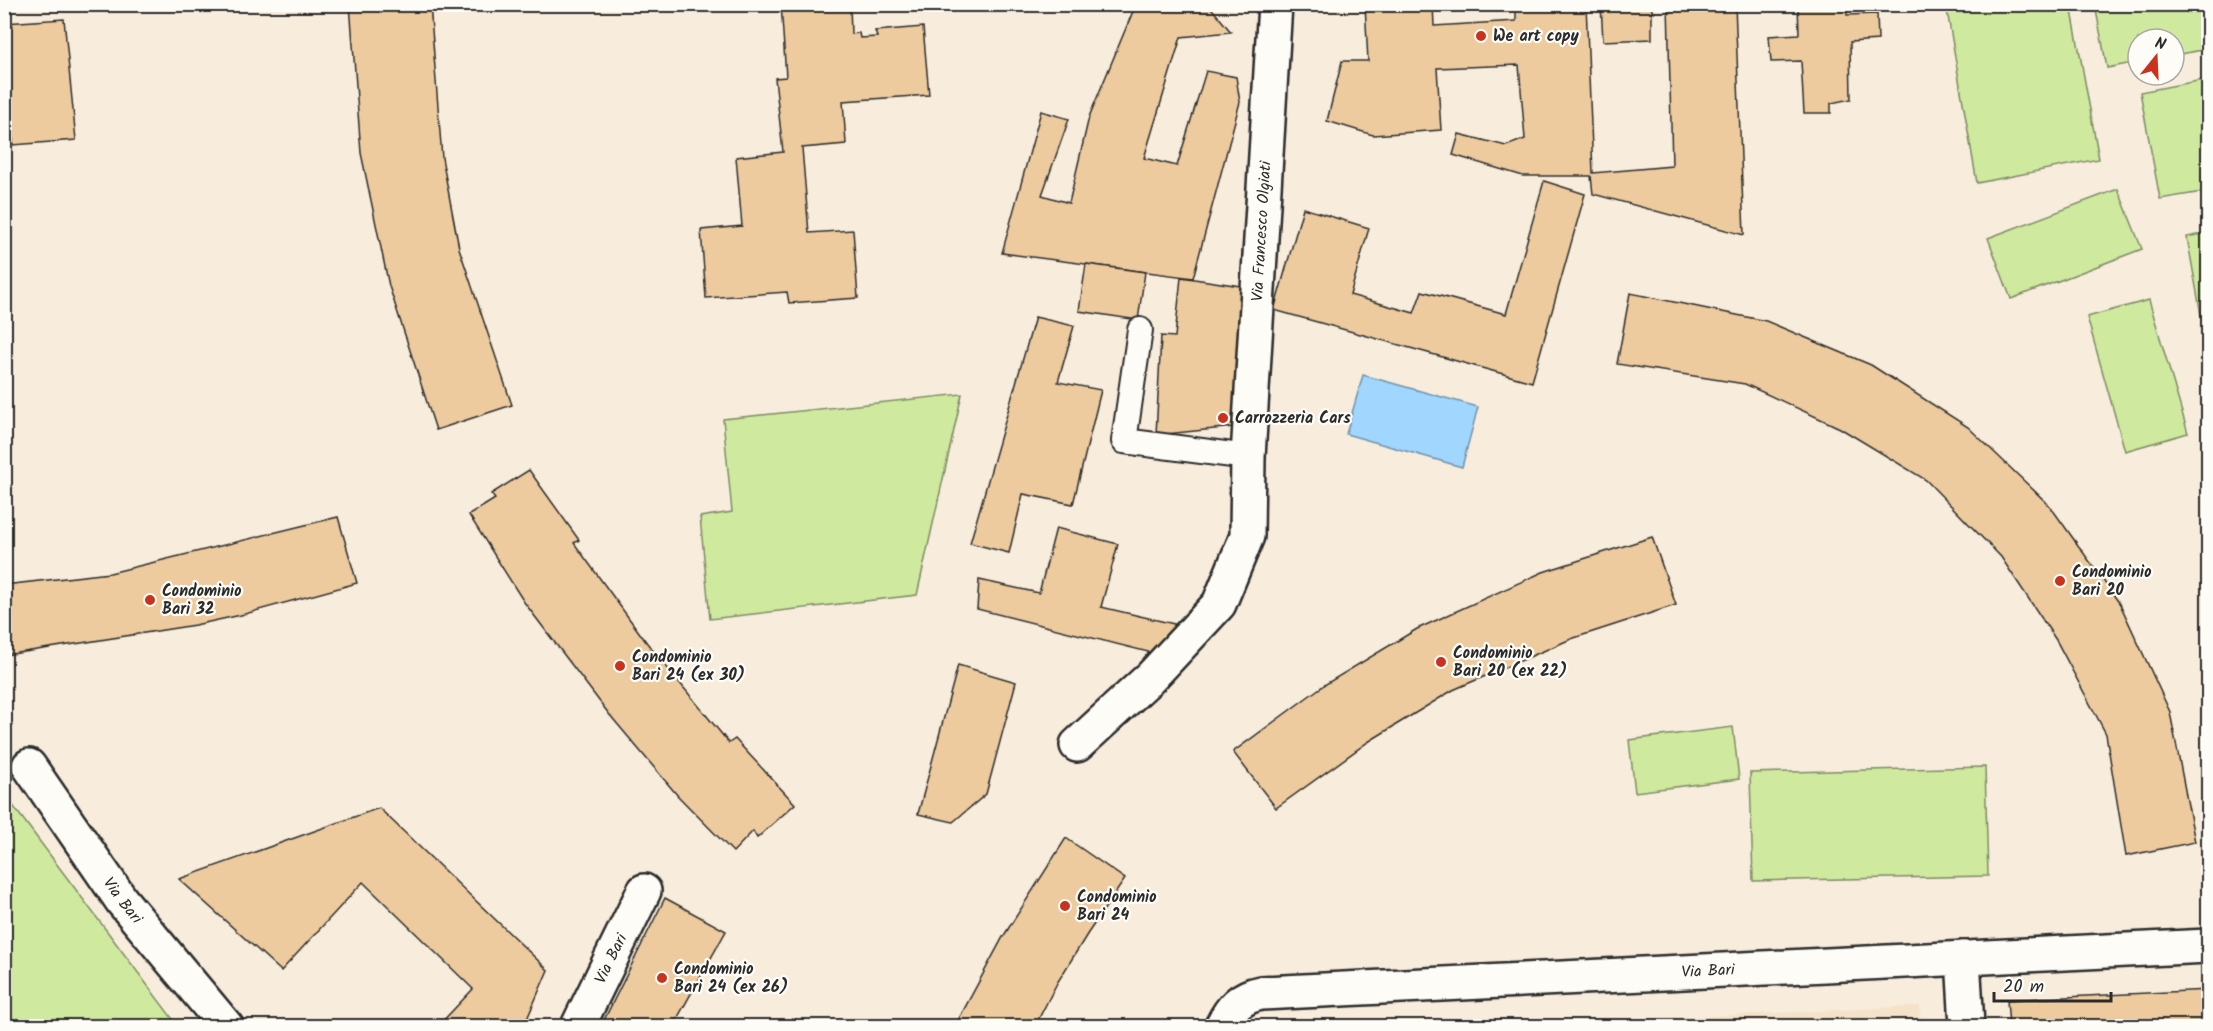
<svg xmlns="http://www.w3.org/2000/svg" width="2213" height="1031" viewBox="0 0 2213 1031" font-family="Kalam,sans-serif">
<rect width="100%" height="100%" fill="#f8eddc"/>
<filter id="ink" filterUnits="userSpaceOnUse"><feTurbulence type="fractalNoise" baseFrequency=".0167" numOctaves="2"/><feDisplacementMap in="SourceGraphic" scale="12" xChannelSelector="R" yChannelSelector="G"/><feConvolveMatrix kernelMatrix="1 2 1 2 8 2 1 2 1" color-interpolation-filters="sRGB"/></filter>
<g filter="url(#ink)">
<polygon fill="#f5e3c9" points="1920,1006 1921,1026 1498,1026"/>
<g fill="#cfe99f" stroke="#7d8a65" stroke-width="1.5">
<polygon points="1946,5 2071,5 2099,159 1977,183"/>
<polygon points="2095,5 2208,5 2208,49 2174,55 2174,39 2138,39 2138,62 2107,68"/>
<polygon points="2208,79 2208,191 2160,199 2140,92"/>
<polygon points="2118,189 2142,249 2011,299 1988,238"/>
<polygon points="2208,233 2208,354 2187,237"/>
<polygon points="2149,300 2188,433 2125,451 2087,317"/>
<polygon points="962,394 917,595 710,619 700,517 732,512 723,419"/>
<polygon points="1733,727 1739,779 1635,792 1629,740"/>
<polygon points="1985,767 1988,876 1753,881 1750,773"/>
<polygon points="5,795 178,1026 5,1026"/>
</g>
<polygon fill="#a0d6ff" stroke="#7192aa" stroke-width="1.5" points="1363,375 1478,407 1462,467 1346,434"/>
<g fill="#edcb9e" stroke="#2b2b2b" stroke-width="1.5">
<polygon points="350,4 430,4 442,158 459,248 512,405 436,430 389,286 361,153"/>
<polygon points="781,4 850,4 851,34 859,33 860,38 877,37 875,31 923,27 929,95 843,101 846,144 802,148 809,233 853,230 858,298 789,303 787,292 706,298 701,230 742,226 736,157 783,152 775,78 786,77"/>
<polygon points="1136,4 1208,4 1231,32 1181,37 1144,158 1177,166 1206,71 1236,77 1240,102 1193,278 1002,253 1041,111 1069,119 1042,195 1069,203 1089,117"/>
<polygon points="1365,4 1433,4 1434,26 1516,21 1516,4 1586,4 1593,173 1672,166 1668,4 1735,4 1744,235 1593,194 1591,176 1523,176 1453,155 1459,134 1506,146 1525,139 1519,65 1437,68 1441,130 1373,135 1327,121 1342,61 1368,61"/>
<polygon points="1601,4 1652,4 1652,39 1603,41"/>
<polygon points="1798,4 1846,4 1847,15 1877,14 1878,40 1850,42 1851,99 1831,103 1831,113 1804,113 1801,61 1771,62 1769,36 1799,34"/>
<polygon points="64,19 76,140 13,145 13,139 4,140 4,23"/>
<polygon points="1544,181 1585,194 1532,382 1274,310 1303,208 1369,228 1350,295 1414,313 1422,291 1506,314"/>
<polygon points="1086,264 1145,272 1138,320 1079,311"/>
<polygon points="1181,277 1247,287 1234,427 1156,435 1161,336 1175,337"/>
<polygon points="1630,293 1766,321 1871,365 1968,427 2050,506 2120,604 2170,712 2195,842 2126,856 2106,734 2056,640 2001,557 1926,480 1840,428 1745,384 1617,364"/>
<polygon points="1035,317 1074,326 1058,382 1101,390 1073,504 1023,494 1009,553 970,543"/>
<polygon points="529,470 579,540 574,543 647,643 729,743 735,739 795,804 757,838 753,831 733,852 678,796 609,714 524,602 469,515 495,499 491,494"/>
<polygon points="338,517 357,583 241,615 195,625 5,655 4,585 110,573"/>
<polygon points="1056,528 1118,544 1101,607 1187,627 1160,655 977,609 979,580 1039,593"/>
<polygon points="1652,537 1676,605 1571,639 1453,690 1368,742 1276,808 1233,752 1324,685 1417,629 1543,572"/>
<polygon points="958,665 1016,682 986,794 953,822 918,814"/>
<polygon points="379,808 548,970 524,1026 438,1026 473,989 363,882 281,971 179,879"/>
<polygon points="1066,838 1125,879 1088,933 1057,983 1035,1026 955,1026 1003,937"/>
<polygon points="665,898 726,931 673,1026 601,1026"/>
<polygon points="2208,990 2208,1026 2009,1026 2007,1000"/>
</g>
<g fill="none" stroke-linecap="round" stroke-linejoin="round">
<g stroke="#2b2b2b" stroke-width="28">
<polyline id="lane" points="1140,330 1124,441 1248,457"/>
</g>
<g stroke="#2b2b2b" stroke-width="38">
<g id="street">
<path id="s1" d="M1077,745L1151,677L1219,604L1247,536L1248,457L1275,4"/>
<path id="s2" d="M29,766L122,901L226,1026"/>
<polyline points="1963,958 1967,1026"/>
<path id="s3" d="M578,1026L644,891"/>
<path id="s4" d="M1222,1026C1231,1008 1240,997 1261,993L2208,946"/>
</g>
</g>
<use href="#lane" stroke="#fdfcf7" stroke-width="24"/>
<use href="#street" stroke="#fdfcf7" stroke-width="33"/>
</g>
</g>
<g fill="#c8321e" stroke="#fdfcf7" stroke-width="2">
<circle cx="1481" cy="36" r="6"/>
<circle cx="1223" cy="418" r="6"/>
<circle cx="2060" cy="581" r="6"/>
<circle cx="150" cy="600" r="6"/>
<circle cx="1441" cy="662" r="6"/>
<circle cx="620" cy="666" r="6"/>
<circle cx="1065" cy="906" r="6"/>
<circle cx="662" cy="978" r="6"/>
</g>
<g text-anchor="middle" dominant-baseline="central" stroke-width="4.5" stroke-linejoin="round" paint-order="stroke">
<g font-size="16" font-weight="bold" fill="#2b2b2b" stroke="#fdfcf7" text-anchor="start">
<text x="1493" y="36">We art copy</text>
<text x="1235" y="418">Carrozzeria Cars</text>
<text x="2072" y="572">Condominio<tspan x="2072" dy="18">Bari 20</tspan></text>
<text x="162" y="591">Condominio<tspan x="162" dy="18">Bari 32</tspan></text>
<text x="1453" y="653">Condominio<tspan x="1453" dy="18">Bari 20 (ex 22)</tspan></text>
<text x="632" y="657">Condominio<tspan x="632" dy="18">Bari 24 (ex 30)</tspan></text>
<text x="1077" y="897">Condominio<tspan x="1077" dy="18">Bari 24</tspan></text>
<text x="674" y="969">Condominio<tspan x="674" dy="18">Bari 24 (ex 26)</tspan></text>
</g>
<g font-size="16" fill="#2b2b2b" stroke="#fdfcf7">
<text stroke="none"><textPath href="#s1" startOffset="579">Via Francesco Olgiati</textPath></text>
<text stroke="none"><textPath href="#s2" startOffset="164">Via Bari</textPath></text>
<text stroke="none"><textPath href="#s3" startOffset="75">Via Bari</textPath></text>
<text stroke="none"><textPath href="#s4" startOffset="501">Via Bari</textPath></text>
</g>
</g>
<rect width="2213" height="1031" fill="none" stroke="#fdfcf7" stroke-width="24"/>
<rect x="12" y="12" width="2189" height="1007" fill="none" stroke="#2b2b2b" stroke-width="2" filter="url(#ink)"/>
<g transform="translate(2156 57) rotate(18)"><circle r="28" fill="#fdfcf7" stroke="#a9a8a5" stroke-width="1.5"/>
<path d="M0-4.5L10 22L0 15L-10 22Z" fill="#c8321e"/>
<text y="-9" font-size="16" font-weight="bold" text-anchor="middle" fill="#2b2b2b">N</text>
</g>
<path d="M1994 992v9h117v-9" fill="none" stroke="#2b2b2b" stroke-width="3"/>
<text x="2003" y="992" font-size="18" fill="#2b2b2b" stroke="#fdfcf7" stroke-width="4.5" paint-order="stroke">20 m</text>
</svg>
